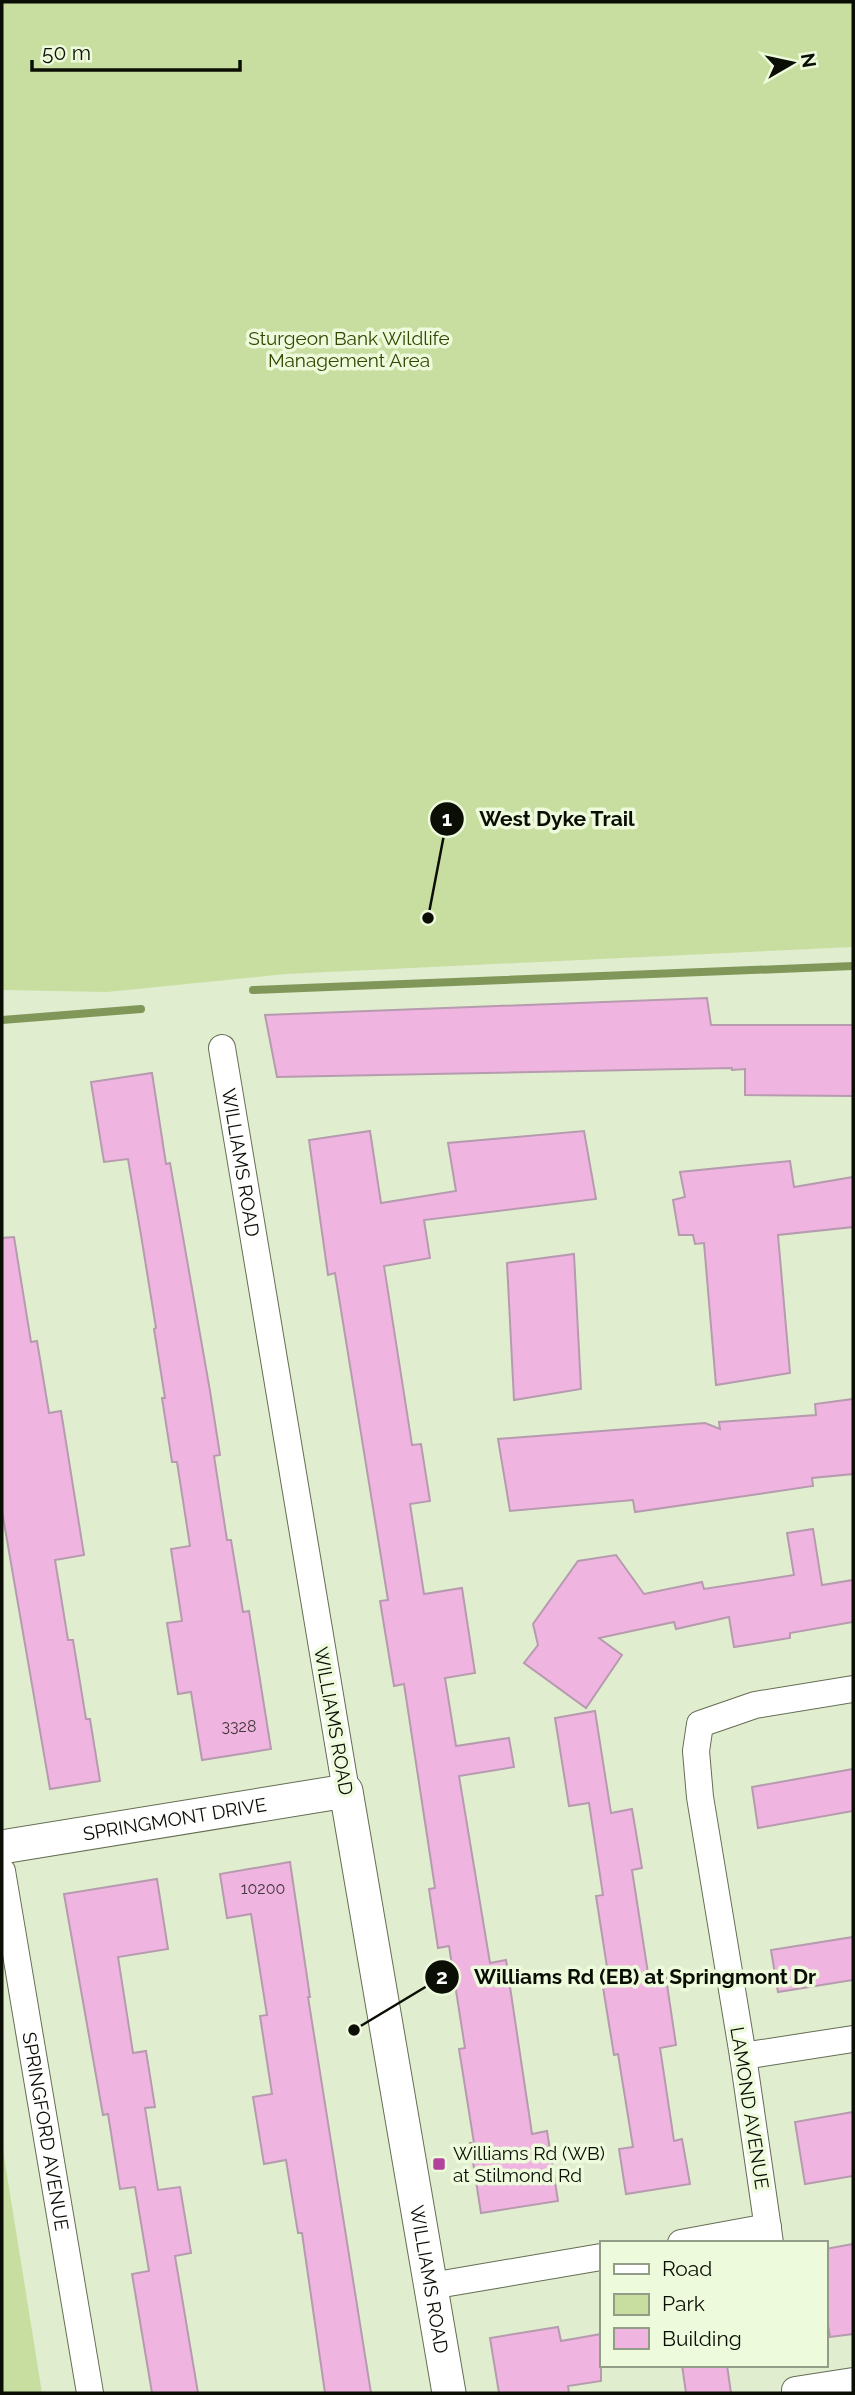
<svg xmlns="http://www.w3.org/2000/svg" width="855" height="2395" viewBox="0 0 855 2395" font-family="Raleway,sans-serif">
<rect width="100%" height="100%" fill="#e1edcf"/>
<g fill="#c8dea1">
<polygon points="2,2 853,2 853,947 286,974 107,992 2,990"/>
<polygon points="2,2144 42,2393 2,2393"/>
</g>
<g fill="none" stroke-linecap="round" stroke-linejoin="round">
<g stroke="#81975a" stroke-width="8">
<polyline points="253,990 853,966"/>
<polyline points="2,1020 141,1009"/>
</g>
</g>
<g fill="#efb5e0" stroke="#b69baf" stroke-width="2">
<polygon points="707,998 711,1025 853,1025 853,1096 745,1095 745,1069 732,1070 732,1068 277,1077 265,1015"/>
<polygon points="152,1073 166,1164 170,1163 210,1391 220,1455 214,1456 227,1540 231,1540 243,1612 249,1611 271,1749 202,1760 191,1692 178,1694 167,1623 182,1621 171,1549 190,1546 177,1462 172,1462 162,1398 165,1398 154,1329 156,1328 141,1235 128,1159 104,1162 91,1082"/>
<polygon points="370,1131 381,1203 456,1191 448,1143 584,1131 596,1199 424,1220 430,1258 384,1266 412,1445 421,1444 430,1501 410,1504 424,1594 462,1588 475,1673 445,1678 456,1746 509,1738 514,1767 459,1776 490,1963 506,1960 532,2134 547,2131 558,2201 481,2213 470,2143 474,2143 459,2049 465,2048 449,1946 438,1948 429,1889 435,1888 404,1684 394,1686 380,1601 388,1600 335,1273 328,1275 309,1140"/>
<polygon points="790,1161 794,1187 853,1177 853,1227 778,1235 790,1373 716,1385 704,1243 695,1244 693,1235 679,1235 673,1200 685,1197 680,1172"/>
<polygon points="14,1237 31,1342 37,1341 49,1413 61,1411 84,1555 55,1560 68,1640 73,1640 86,1719 90,1719 100,1781 50,1789 2,1511 2,1238"/>
<polygon points="574,1254 581,1389 514,1400 507,1263"/>
<polygon points="853,1399 853,1474 812,1478 813,1486 635,1512 633,1500 510,1511 498,1439 705,1423 720,1429 719,1422 816,1415 815,1404"/>
<polygon points="813,1529 822,1585 853,1580 853,1622 790,1633 790,1638 734,1647 729,1617 676,1629 674,1622 599,1638 622,1655 586,1708 524,1663 538,1645 533,1624 578,1561 616,1555 644,1594 702,1582 704,1589 794,1575 787,1533"/>
<polygon points="595,1711 611,1813 632,1809 642,1868 632,1870 648,1973 665,1971 676,2045 660,2048 674,2141 682,2139 690,2184 626,2194 619,2149 633,2147 618,2054 614,2055 602,1981 609,1980 596,1896 603,1895 589,1803 569,1806 555,1718"/>
<polygon points="853,1769 853,1811 758,1828 752,1787"/>
<polygon points="290,1862 310,1997 308,1997 371,2393 325,2393 302,2233 298,2233 286,2160 264,2164 253,2097 272,2094 260,2016 267,2015 251,1914 227,1918 220,1874"/>
<polygon points="157,1879 168,1949 118,1957 133,2053 146,2051 155,2107 145,2108 158,2190 180,2187 191,2253 175,2256 198,2393 152,2393 132,2274 149,2271 135,2187 120,2189 108,2114 103,2115 64,1894"/>
<polygon points="853,1937 853,1980 778,1992 771,1950"/>
<polygon points="853,2112 853,2176 805,2184 795,2122"/>
<polygon points="853,2244 853,2334 830,2337 825,2309 825,2249"/>
<polygon points="558,2327 561,2341 601,2334 601,2381 568,2386 569,2393 499,2393 490,2338"/>
<polygon points="682,2365 727,2365 731,2393 686,2393"/>
</g>
<g fill="none" stroke-linecap="round" stroke-linejoin="round">
<g stroke="#646e54" stroke-width="28">
<g id="minor">
<path id="s1" d="M222,1048L346,1791"/>
<path id="s2" d="M2,1871L90,2393"/>
<polyline points="743,2056 853,2039"/>
<polyline points="681,2243 768,2227"/>
<polyline points="770,2243 743,2056 700,1797 696,1751 700,1724 755,1705 853,1689"/>
<polyline points="431,2286 601,2257"/>
<polyline points="795,2390 853,2381"/>
</g>
</g>
<g stroke="#646e54" stroke-width="35">
<g id="tertiary">
<path id="s3" d="M2,1847L346,1791L449,2393"/>
</g>
</g>
<use href="#minor" stroke="#fff" stroke-width="26"/>
<use href="#tertiary" stroke="#fff" stroke-width="33"/>
</g>
<rect fill="#b3429d" stroke="#eefadc" stroke-width="2.5" x="432" y="2157" width="14" height="14" rx="3.5"/>
<g text-anchor="middle" dominant-baseline="central" stroke-width="7" stroke-linejoin="round" paint-order="stroke">
<g font-size="16" fill="#44383c">
<text x="239" y="1726">3328</text>
<text x="263" y="1888">10200</text>
</g>
<g font-size="19" fill="#344700" stroke="#eefadc">
<text x="349" y="338">Sturgeon Bank Wildlife<tspan x="349" dy="22">Management Area</tspan></text>
</g>
<g font-size="19" fill="#0b0e05" stroke="#eefadc">
<text stroke="none"><textPath href="#s1" startOffset="116">WILLIAMS ROAD</textPath></text>
<text transform="translate(334 1721) rotate(80)">WILLIAMS ROAD</text>
<text stroke="none"><textPath href="#s3" startOffset="175">SPRINGMONT DRIVE</textPath></text>
<text transform="translate(750 2108) rotate(81)">LAMOND AVENUE</text>
<text stroke="none"><textPath href="#s2" startOffset="264">SPRINGFORD AVENUE</textPath></text>
<text stroke="none"><textPath href="#s3" startOffset="844">WILLIAMS ROAD</textPath></text>
</g>
<g font-size="19" fill="#0b0e05" stroke="#eefadc" text-anchor="start">
<text x="453" y="2153">Williams Rd (WB)<tspan x="453" dy="22">at Stilmond Rd</tspan></text>
</g>
</g>
<path fill="none" stroke="#0b0e05" stroke-width="2.5" d="M428 918L447 819M354 2030L442 1977"/>
<g fill="#0b0e05" stroke="#eefadc" stroke-width="2.5">
<circle cx="428" cy="918" r="7"/>
<circle cx="354" cy="2030" r="7"/>
<circle cx="447" cy="819" r="18"/>
<circle cx="442" cy="1977" r="18"/>
</g>
<g font-size="21" text-anchor="middle" font-weight="bold" fill="#fff">
<text x="447" y="826">1</text>
<text x="442" y="1984">2</text>
</g>
<g font-size="21" text-anchor="middle" font-weight="bold" fill="#0b0e05" stroke="#eefadc" stroke-width="7" stroke-linejoin="round" paint-order="stroke">
<text x="557" y="826">West Dyke Trail</text>
<text x="645" y="1984">Williams Rd (EB) at Springmont Dr</text>
</g>
<rect width="855" height="2395" fill="none" stroke="#0b0e05" stroke-width="7"/>
<rect x="600" y="2241" width="228" height="126" fill="#eefadc" stroke="#939c86" stroke-width="2"/>
<rect x="614" y="2264" width="35" height="10" fill="#ffffff" stroke="#939c86" stroke-width="2"/>
<text x="662" y="2276" font-size="21" fill="#0b0e05">Road</text>
<rect x="614" y="2294" width="35" height="21" fill="#c8dea1" stroke="#939c86" stroke-width="2"/>
<text x="662" y="2311" font-size="21" fill="#0b0e05">Park</text>
<rect x="614" y="2328" width="35" height="21" fill="#efb5e0" stroke="#939c86" stroke-width="2"/>
<text x="662" y="2346" font-size="21" fill="#0b0e05">Building</text>
<g transform="translate(792 63) rotate(81)" stroke="#eefadc" stroke-width="5" paint-order="stroke">
<path d="M0-5L12 26L0 18L-12 26Z" fill="#0b0e05"/>
<text y="-10" font-size="19" font-weight="bold" text-anchor="middle" fill="#0b0e05">N</text>
</g>
<path d="M32 60v10h208v-10" fill="none" stroke="#0b0e05" stroke-width="3.5"/>
<text x="42" y="60" font-size="21" fill="#0b0e05" stroke="#eefadc" stroke-width="5" paint-order="stroke">50 m</text>
</svg>
